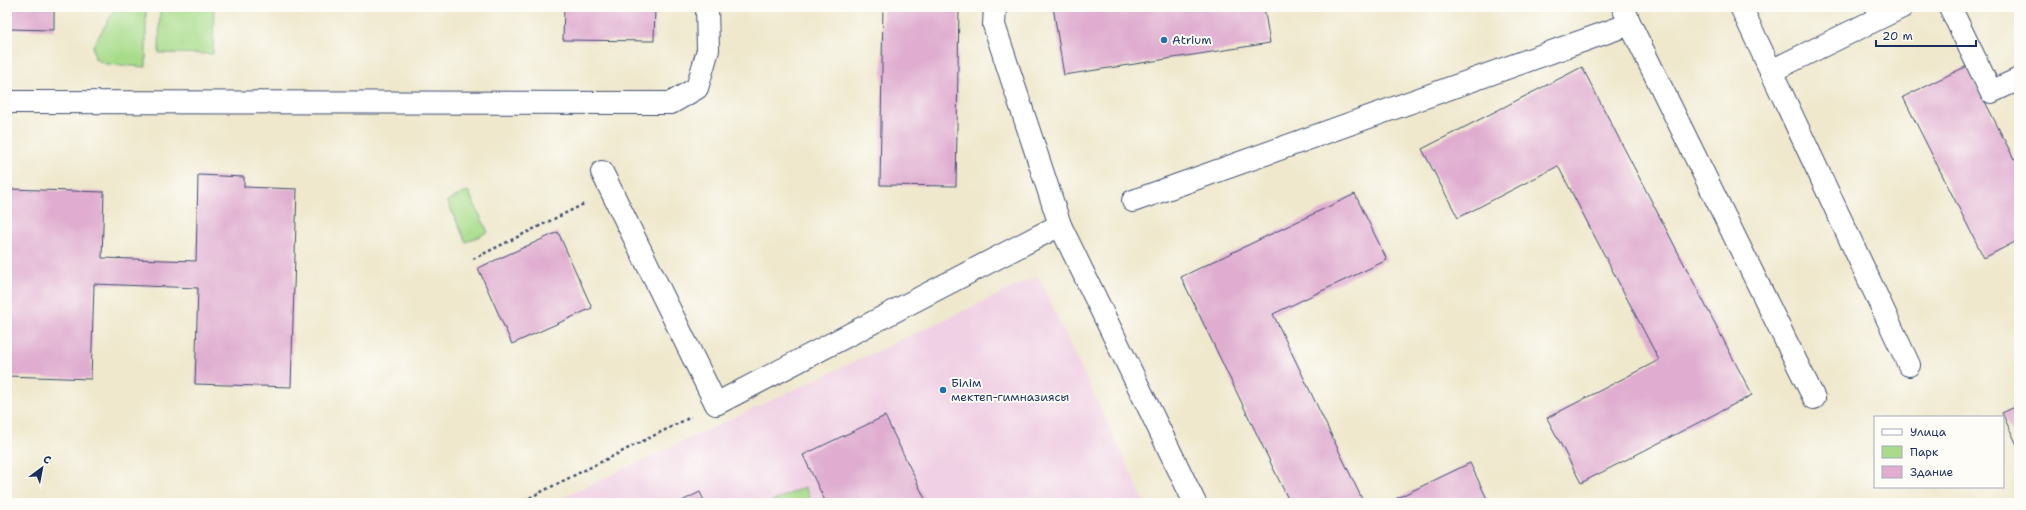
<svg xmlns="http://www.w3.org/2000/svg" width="2026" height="510" viewBox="0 0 2026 510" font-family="'Shantell Sans',sans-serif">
<rect width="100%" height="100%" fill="#fdfcf7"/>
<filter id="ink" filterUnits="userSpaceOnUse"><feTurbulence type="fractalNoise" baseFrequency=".025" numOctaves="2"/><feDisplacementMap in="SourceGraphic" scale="8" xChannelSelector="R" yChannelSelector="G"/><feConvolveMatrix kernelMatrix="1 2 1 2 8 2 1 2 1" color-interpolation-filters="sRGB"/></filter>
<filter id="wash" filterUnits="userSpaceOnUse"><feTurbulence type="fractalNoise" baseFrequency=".012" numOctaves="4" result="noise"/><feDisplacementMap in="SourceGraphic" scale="16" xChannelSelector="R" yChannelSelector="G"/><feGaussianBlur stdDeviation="0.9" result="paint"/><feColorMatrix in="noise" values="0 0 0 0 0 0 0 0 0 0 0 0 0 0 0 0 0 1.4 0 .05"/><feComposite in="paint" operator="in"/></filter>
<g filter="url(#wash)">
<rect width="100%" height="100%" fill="#efe8cd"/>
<polygon fill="#f0d0e4" points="1038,276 1145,503 551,503"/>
<g fill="#a8dc8b" stroke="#628674">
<polygon points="116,7 146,7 146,67 106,64 95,59 93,46"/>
<polygon points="160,7 214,7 213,54 159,53"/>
<polygon points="468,191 488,232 466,242 447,201"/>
<polygon points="805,487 812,503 769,503"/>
</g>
<g id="blocks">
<g fill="#e0add0">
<polygon points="7,7 54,7 54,30 7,29"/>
<polygon points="564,7 655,7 654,41 563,40"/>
<polygon points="883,7 959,7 956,186 880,185"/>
<polygon points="1053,7 1264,7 1270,43 1064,75"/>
<polygon points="1967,66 2014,159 2019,157 2019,240 1984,258 1903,97"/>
<polygon points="1582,67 1752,395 1581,483 1547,418 1659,360 1558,166 1458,218 1422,149"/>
<polygon points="198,175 244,177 244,187 297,189 291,387 195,384 198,288 94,284 91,379 7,376 9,189 104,192 102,258 196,261"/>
<polygon points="1355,194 1387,260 1273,314 1364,503 1290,503 1181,277"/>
<polygon points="558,232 592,308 512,344 478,268"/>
<polygon points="2019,405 2019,449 2002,413"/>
<polygon points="885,416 927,503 826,503 803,455"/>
<polygon points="1470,463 1489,503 1387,503"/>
<polygon points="700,492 705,503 678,503"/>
</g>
</g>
</g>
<g filter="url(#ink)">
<use href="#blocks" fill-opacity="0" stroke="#3b4b6f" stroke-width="1"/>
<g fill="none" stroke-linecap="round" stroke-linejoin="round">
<g stroke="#3b4b6f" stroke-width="24">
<g id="minor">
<polyline points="1623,7 1630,24"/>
<polyline points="1741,7 1909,365"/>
<polyline points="1950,7 1991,92 2019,79"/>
<polyline points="1771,71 1902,7"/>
<polyline points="13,102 671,103 697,88 708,50 707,7"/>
<polyline points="602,172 716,404 1060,225 994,25 995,7"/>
<polyline points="1133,201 1630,24 1814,398"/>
<polyline points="1060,225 1195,503"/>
</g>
</g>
<g stroke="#3b4b6f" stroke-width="2.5" stroke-dasharray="3 3" stroke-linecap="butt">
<polyline points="473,259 586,203"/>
<polyline points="519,503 691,417"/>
</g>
<use href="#minor" stroke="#fff" stroke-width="22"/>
</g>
</g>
<g fill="#1f6fb2" stroke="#fdfcf7" stroke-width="1.5">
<circle cx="1164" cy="40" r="4"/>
<circle cx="943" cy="390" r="4"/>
</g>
<g text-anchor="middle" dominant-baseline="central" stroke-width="4" stroke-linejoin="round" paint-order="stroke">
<g font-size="12" fill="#1b2f5e" stroke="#fdfcf7" text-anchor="start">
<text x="1172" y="40">Atrium</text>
<text x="951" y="383">Білім<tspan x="951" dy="14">мектеп-гимназиясы</tspan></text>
</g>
</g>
<rect width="2026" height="510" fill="none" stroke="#fdfcf7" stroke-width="24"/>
<rect x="1874" y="416" width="130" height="72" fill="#fdfcf7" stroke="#a3aaba"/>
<rect x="1882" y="429" width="20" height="6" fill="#ffffff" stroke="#a3aaba"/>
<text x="1910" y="436" font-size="12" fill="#1b2f5e">Улица</text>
<rect x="1882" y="446" width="20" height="12" fill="#a8dc8b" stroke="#a3aaba"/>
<text x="1910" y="456" font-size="12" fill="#1b2f5e">Парк</text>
<rect x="1882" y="466" width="20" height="12" fill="#e0add0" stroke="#a3aaba"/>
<text x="1910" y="476" font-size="12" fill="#1b2f5e">Здание</text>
<g transform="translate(42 468) rotate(32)" stroke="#fdfcf7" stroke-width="3" paint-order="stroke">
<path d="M0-3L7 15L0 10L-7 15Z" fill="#1b2f5e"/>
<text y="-6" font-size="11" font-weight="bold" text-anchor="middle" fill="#1b2f5e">С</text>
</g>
<path d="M1876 40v6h100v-6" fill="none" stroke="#1b2f5e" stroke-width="2"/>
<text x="1882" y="40" font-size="12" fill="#1b2f5e" stroke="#fdfcf7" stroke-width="3" paint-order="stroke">20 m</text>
</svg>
